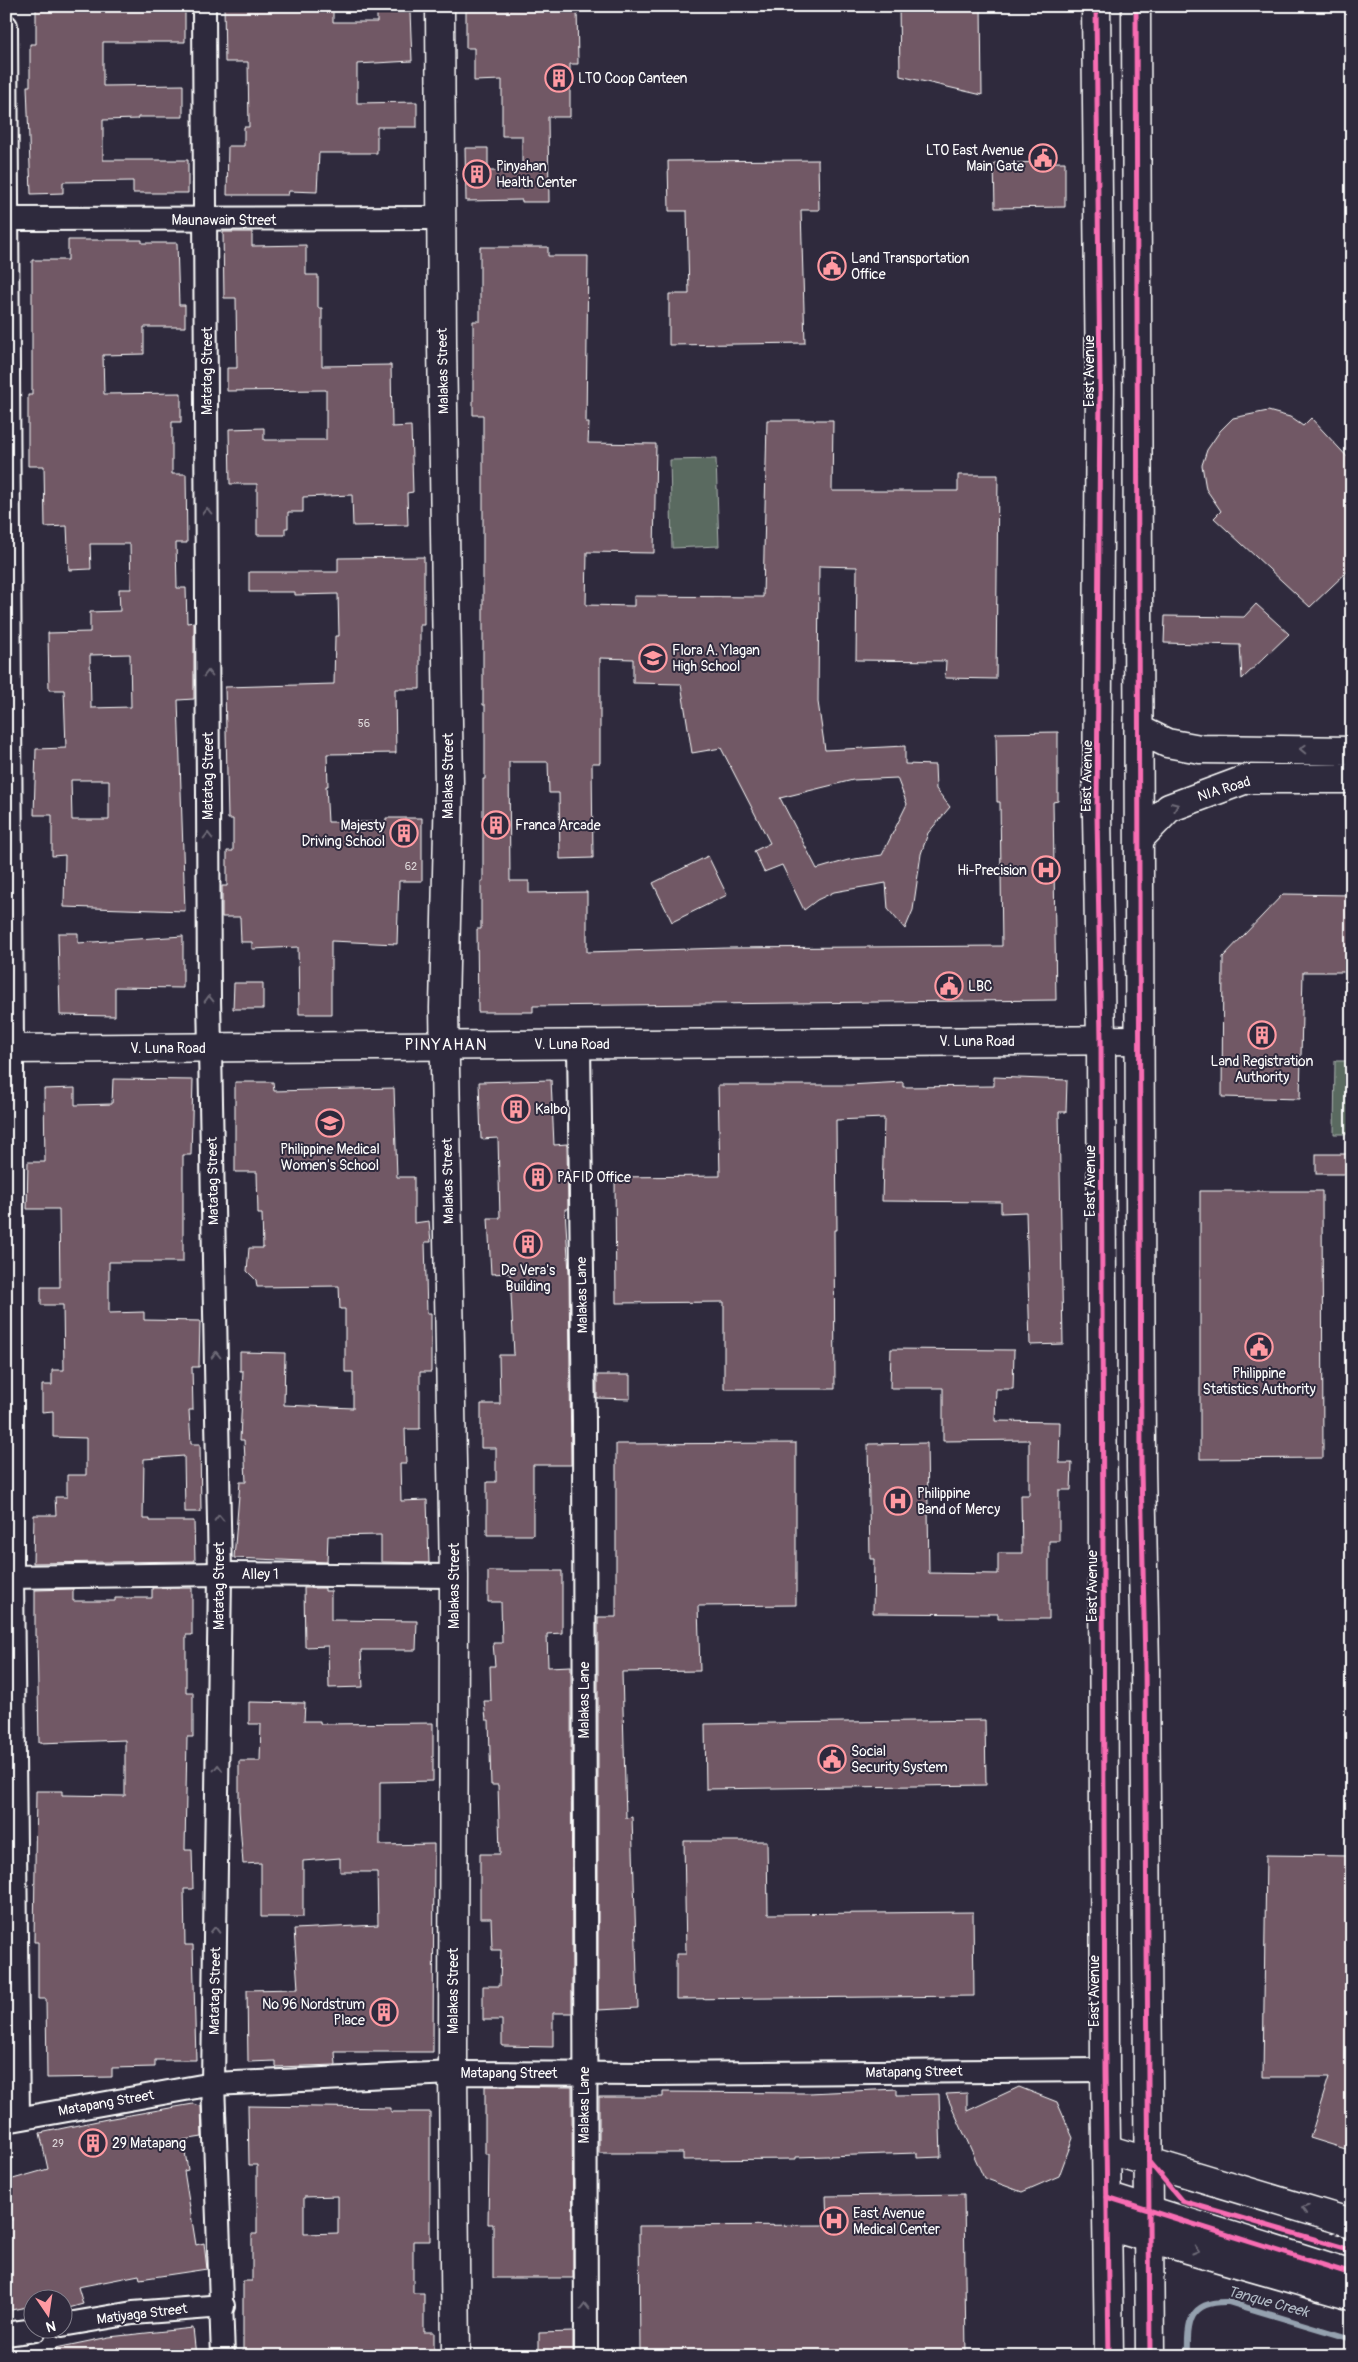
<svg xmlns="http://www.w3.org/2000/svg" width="1358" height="2362" viewBox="0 0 1358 2362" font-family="Pangolin,sans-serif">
<rect width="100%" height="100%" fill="#2f2a3d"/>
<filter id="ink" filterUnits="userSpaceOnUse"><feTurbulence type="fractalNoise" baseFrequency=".02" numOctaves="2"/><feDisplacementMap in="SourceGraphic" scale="10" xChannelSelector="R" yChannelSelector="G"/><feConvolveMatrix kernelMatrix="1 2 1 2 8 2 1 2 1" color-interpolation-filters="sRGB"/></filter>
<g filter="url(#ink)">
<g fill="#5a6a61" stroke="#acb4b0">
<polygon points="716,459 719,546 672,548 670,460"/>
<polygon points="1335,1061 1352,1061 1352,1134 1334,1134"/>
</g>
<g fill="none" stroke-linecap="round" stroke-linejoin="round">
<path stroke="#95a1af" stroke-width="6" d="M1188,2356C1187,2322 1189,2301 1228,2302L1352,2339"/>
</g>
<g fill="#715965" stroke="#fff" fill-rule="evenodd">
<polygon points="73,6 73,8 185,8 185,42 103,42 103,86 183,85 183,117 138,117 138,119 103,120 103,160 188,160 188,193 133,193 133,181 63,182 63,193 31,194 27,86 30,86 30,44 36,44 36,7"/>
<polygon points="224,6 333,6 333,22 377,22 377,13 410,12 412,61 357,64 357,103 417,102 417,127 377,127 377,153 319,153 317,192 289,191 288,195 227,195 228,146 244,146 244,127 249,127 248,62 225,62"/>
<polygon points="548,6 577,6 578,64 570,64 570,117 548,117 549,202 522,202 522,200 466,201 465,148 488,148 488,171 522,171 522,136 502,136 502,80 474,81 474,48 466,48 466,10 548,8"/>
<polygon points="899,6 981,6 982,95 900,76"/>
<polygon points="818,160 819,210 801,210 805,343 669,345 669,294 689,294 687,211 669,211 668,161"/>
<polygon points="1065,162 1065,207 995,208 994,163"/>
<polygon points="223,232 252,232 252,246 306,245 306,275 318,275 318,308 322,308 322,366 391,365 392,427 411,426 413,492 407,493 408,525 353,526 352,495 303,497 303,512 288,512 288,528 285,528 285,535 257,535 257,484 230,484 229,429 264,428 264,440 326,440 326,390 227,391 227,368 237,368 236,298 224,298"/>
<path d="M68,240H142V243H177L179,305H185V327H144V354L103,355L104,394L181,393V422H172V474H186L187,543H176L177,588H186L187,623L194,622V699L178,700L185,911L64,907L65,855L52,856V815H34L36,749L66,748L64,690H49L48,633L90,632V612L120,611L119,589H131L130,544H90L91,569L69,570L67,526L45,527L44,466H28V395H32V260H68ZM130,654L131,707L91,708L90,655ZM71,780H109V820H72Z"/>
<path d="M480,247H548V256H588L586,423H589L588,443L656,444L654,553L587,552L586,605L634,606V596L763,597L767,420H833L832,491H958V475H998L996,679L945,678L946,661L856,660L857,567L819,566L818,702L825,750L905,746V764L935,765L936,789L950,807L928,833L921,854L913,910L905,929L888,909L886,883L834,892L817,900L804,910L782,865L764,872L754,851L770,843L721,748L692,753L681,684L633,683V659L600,658V763H592L593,858L560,859L559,793H549L548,762H509L510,881H529V893L587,892V952L727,948L1002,946L1000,802H997L996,733L1058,732V801L1053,802L1056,1000L533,1006V1012H478L477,929H481V881H483V779H485V705H483V415H473V321H480ZM897,778L907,804L882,855L848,860L817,869L780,798L853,780Z"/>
<polygon points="1268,411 1290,417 1303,426 1311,418 1352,462 1352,567 1310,607 1214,518 1221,511 1206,489 1202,465 1207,450 1220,431 1233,418"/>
<polygon points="424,557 424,625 420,625 420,689 395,689 396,753 327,754 328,786 326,786 328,822 386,822 386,818 422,818 422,881 399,881 397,944 331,941 331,1014 299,1014 298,947 252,949 252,942 241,942 240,917 222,917 222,886 227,886 227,851 233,851 233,819 228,819 225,687 334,684 335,636 339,636 338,594 295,595 295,592 249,592 249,572 338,572 338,558"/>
<polygon points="1256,604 1289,634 1242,679 1240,645 1164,643 1165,616 1244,617"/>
<polygon points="708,856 727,895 672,922 653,883"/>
<polygon points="1283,894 1352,895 1352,972 1303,972 1300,1099 1222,1097 1223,957"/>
<polygon points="58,933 78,933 78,943 183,936 183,988 115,987 115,1016 60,1015"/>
<polygon points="234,983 263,983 263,1009 233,1009"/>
<polygon points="994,1077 1067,1080 1066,1112 1059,1112 1063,1344 1030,1345 1026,1212 1001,1213 1001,1202 882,1201 884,1118 836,1120 837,1230 834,1230 835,1389 724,1389 724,1302 616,1303 615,1177 720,1176 718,1085 849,1085 903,1082 903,1087 994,1086"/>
<polygon points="113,1079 193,1080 191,1155 183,1155 183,1262 109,1262 109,1313 144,1312 144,1320 200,1321 199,1367 192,1367 193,1410 189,1410 191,1444 200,1444 201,1512 185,1512 184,1456 144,1459 143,1519 150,1519 150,1521 194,1521 195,1561 33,1563 34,1515 56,1515 55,1497 67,1497 67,1475 86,1475 86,1438 53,1437 53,1411 42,1412 42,1385 52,1385 52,1370 64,1370 63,1305 41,1305 41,1287 60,1287 59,1209 27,1209 28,1162 45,1162 44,1089 75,1088 75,1105 112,1104"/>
<polygon points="551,1080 554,1145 567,1144 568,1209 565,1209 569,1273 571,1465 533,1465 533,1535 487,1535 487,1482 496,1482 496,1448 481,1448 481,1404 500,1404 499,1355 514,1355 510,1273 491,1274 488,1218 500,1218 498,1138 481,1139 479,1082"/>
<polygon points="235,1082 273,1082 274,1091 394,1088 397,1177 414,1177 414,1223 429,1221 431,1242 425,1242 427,1313 431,1313 431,1372 420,1372 420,1429 405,1429 406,1464 400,1464 401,1501 427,1500 429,1563 381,1562 381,1535 328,1536 327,1562 234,1558 240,1482 246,1482 244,1440 240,1440 243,1371 240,1371 240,1352 285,1353 284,1405 353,1408 353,1372 345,1372 345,1309 340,1309 339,1286 257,1287 256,1280 247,1271 249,1248 263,1248 262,1214 258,1214 257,1172 235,1172"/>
<rect x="1316" y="1154" width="36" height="20"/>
<polygon points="1200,1191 1322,1191 1323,1458 1200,1459"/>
<polygon points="891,1349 1014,1350 1013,1389 996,1389 995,1421 1060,1422 1059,1463 1072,1463 1071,1490 1059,1490 1059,1541 1049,1541 1049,1619 998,1619 998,1614 873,1613 874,1559 870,1559 868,1444 927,1443 929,1573 998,1574 998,1553 1022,1553 1021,1495 1029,1495 1029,1440 943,1441 943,1388 890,1388"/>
<polygon points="597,1375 630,1375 630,1399 597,1398"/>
<polygon points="796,1443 796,1605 698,1606 700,1671 622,1672 626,1818 632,1817 638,2008 598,2010 598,1617 616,1617 616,1444"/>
<polygon points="488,1571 562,1571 562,1633 547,1634 548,1667 571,1666 572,2013 553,2013 553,2047 502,2046 502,2020 483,2020 483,1986 500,1986 501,1950 492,1950 491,1918 480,1918 480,1854 500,1854 498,1785 491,1785 489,1720 486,1720 484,1701 491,1701 490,1666 495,1666 493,1643 502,1643 501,1602 488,1602"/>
<polygon points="152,1588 192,1588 192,1635 186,1635 186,1692 193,1692 193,1737 187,1737 185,1850 192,1850 193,1889 184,1889 185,1945 193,1945 196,2060 155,2060 155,2067 112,2068 112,2077 47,2078 46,1999 38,1999 38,1942 34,1942 36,1791 62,1791 62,1795 125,1796 125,1740 39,1743 37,1636 35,1636 35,1590 73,1589 73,1601 115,1601 115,1598 152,1598"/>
<polygon points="304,1588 325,1588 325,1591 331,1591 331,1620 417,1621 416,1650 361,1650 363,1687 329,1688 328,1646 305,1647"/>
<polygon points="249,1702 305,1703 304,1721 320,1721 320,1724 433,1723 433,1781 380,1782 380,1845 434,1844 433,2052 335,2052 336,2065 276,2067 276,2061 248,2062 247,1990 298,1989 294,1929 378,1925 377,1872 340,1872 340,1858 303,1861 303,1917 261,1917 261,1863 243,1864 239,1810 239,1761 260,1761 261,1724 249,1724"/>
<polygon points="985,1720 986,1785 706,1789 705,1724"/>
<polygon points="684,1841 767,1841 768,1914 973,1912 974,1996 676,1999 676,1954 686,1954"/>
<polygon points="1266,1855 1352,1856 1352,2151 1310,2138 1329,2077 1263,2077"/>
<polygon points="485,2086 572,2087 573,2278 493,2278 493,2224 488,2224 489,2154 485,2154"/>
<polygon points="1019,2087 1057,2102 1073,2138 1059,2176 1022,2192 984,2178 946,2094 967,2093 967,2111"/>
<polygon points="897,2089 897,2095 939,2094 941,2157 917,2158 917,2153 796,2157 796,2159 683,2160 683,2153 599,2153 599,2097 663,2097 663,2092 809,2093"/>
<polygon points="193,2104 201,2106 202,2137 183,2140 188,2170 184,2171 196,2245 204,2243 207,2269 140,2279 139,2275 78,2287 83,2304 62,2310 62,2299 32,2300 32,2306 6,2311 6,2220 12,2220 6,2201 6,2181 48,2169 40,2133 107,2119"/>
<path d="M248,2106L391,2108V2112H430V2241H413V2293H424V2332H434V2356H243V2281H252V2234H257V2165H249ZM338,2196V2233L304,2234V2197Z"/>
<polygon points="964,2194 966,2356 828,2356 828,2353 640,2354 639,2226 827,2225 826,2196"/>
<polygon points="193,2328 196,2356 57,2356 56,2348 109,2337"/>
<polygon points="573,2332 573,2356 539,2356 539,2333"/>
</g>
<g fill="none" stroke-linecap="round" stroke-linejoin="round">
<g stroke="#fff" stroke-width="26">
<g id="street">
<polyline points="204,6 209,997 220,1574 213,2084 223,2356"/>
<polyline points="6,26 12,1049 12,1577 18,2118"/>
<polyline points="6,219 441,218"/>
<polyline points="579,1044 584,1421 586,2356"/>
<polyline points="6,1577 220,1574 454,1576"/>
<polyline points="6,2121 213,2084 453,2073 650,2074 1105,2070"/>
<polyline points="62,2325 133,2313 223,2306"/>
<polyline points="6,2334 35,2330"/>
</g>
</g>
<g stroke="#fff" stroke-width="31">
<g id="secondary">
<polyline points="440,6 442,343 449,785 444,1008 454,1576 453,2073 456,2356"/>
<polyline points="1140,730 1167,743 1200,749 1352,751"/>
<polyline points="1140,838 1169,808 1247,779 1352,779"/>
<polyline points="6,1049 1139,1040"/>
<polyline points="1106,2149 1352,2223"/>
<polyline points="1107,2197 1352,2274"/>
<polyline points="1108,2226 1352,2296"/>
</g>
</g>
<g stroke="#fff" stroke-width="31">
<g id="primary">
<polyline points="1096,6 1100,388 1097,816 1101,1040 1105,2070 1109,2356"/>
<polyline points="1136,6 1141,1468 1145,1666 1150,2356"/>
</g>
</g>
<use href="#street" stroke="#2f2a3d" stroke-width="22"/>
<use href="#secondary" stroke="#2f2a3d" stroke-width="28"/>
<use href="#primary" stroke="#2f2a3d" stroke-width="28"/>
<g stroke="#2f2a3d" stroke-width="8">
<g id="cycleway">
<polyline points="1096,6 1100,388 1097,816 1101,1040 1105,2070 1109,2356"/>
<polyline points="1136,6 1141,1468 1145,1666 1150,2356"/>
<polyline points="1149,2162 1182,2201 1352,2250"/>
<polyline points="1107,2197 1352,2274"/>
</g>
</g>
<use href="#cycleway" stroke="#f96db3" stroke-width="5"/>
</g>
<defs><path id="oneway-chevron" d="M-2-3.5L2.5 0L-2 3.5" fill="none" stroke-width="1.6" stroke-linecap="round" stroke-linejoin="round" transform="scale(1.25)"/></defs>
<g stroke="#6d6a77">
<use href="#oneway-chevron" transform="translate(207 511) rotate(-90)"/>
<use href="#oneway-chevron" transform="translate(208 674) rotate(-90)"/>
<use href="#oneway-chevron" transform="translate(1303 749) rotate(-178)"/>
<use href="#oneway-chevron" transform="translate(1175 806) rotate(-24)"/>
<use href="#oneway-chevron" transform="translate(208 836) rotate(-90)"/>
<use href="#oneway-chevron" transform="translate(209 999) rotate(-92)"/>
<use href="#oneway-chevron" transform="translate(216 1355) rotate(-91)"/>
<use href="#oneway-chevron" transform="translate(219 1518) rotate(-91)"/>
<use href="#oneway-chevron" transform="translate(218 1768) rotate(-89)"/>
<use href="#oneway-chevron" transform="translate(215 1930) rotate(-89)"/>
<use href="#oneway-chevron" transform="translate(1305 2209) rotate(-163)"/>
<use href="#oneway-chevron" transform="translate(1196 2251) rotate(16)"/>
<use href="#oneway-chevron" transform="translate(585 2307) rotate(-90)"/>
</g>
</g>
<defs>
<g id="building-ring" transform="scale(1.4375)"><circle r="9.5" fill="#2f2a3d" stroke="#ff9aa2" stroke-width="1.5"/><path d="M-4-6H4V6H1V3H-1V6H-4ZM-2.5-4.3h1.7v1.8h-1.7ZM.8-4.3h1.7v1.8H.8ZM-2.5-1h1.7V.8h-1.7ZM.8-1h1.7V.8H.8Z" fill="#ff9aa2"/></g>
<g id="civic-ring" transform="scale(1.4375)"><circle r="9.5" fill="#2f2a3d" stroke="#ff9aa2" stroke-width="1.5"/><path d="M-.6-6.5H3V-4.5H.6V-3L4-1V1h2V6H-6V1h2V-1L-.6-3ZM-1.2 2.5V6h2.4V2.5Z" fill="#ff9aa2"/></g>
<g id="school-ring" transform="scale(1.4375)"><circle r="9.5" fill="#2f2a3d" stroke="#ff9aa2" stroke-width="1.5"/><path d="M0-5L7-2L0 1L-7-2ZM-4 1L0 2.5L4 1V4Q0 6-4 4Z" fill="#ff9aa2"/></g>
<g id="hospital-ring" transform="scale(1.4375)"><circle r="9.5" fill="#2f2a3d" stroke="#ff9aa2" stroke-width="1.5"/><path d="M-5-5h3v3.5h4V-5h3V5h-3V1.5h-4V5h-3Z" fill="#ff9aa2"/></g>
</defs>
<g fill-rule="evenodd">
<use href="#building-ring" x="559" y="78"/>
<use href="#civic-ring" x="1043" y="158"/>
<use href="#building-ring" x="477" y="174"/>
<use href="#civic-ring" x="832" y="266"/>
<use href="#school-ring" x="653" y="658"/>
<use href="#building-ring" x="496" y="825"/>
<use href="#building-ring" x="404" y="833"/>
<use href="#hospital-ring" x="1046" y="870"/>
<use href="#civic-ring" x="949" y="986"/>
<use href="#building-ring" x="1262" y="1035"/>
<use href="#building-ring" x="516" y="1109"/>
<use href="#school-ring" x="330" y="1123"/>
<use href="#building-ring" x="538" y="1177"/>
<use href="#building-ring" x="528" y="1244"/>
<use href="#civic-ring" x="1259" y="1347"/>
<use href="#hospital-ring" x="898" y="1501"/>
<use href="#civic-ring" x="832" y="1759"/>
<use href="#building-ring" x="384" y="2012"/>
<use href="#building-ring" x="93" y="2143"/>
<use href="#hospital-ring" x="834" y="2221"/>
</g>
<g text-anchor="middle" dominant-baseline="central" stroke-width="4" stroke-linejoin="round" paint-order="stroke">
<g font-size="11" fill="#dcd6d8">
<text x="364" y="723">56</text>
<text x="411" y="866">62</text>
<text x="58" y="2143">29</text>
</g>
<g font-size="14" fill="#fff" stroke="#2f2a3d" text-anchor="start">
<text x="578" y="78">LTO Coop Canteen</text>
<text x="1024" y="150" text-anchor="end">LTO East Avenue<tspan x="1024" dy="16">Main Gate</tspan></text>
<text x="496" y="166">Pinyahan<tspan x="496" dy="16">Health Center</tspan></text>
<text x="851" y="258">Land Transportation<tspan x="851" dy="16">Office</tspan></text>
<text x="672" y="650">Flora A. Ylagan<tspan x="672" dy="16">High School</tspan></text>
<text x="385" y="825" text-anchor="end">Majesty<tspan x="385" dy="16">Driving School</tspan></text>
<text x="515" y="825">Franca Arcade</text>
<text x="1027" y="870" text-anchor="end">Hi-Precision</text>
<text x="968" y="986">LBC</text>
<text x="1262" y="1061" text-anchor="middle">Land Registration<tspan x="1262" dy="16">Authority</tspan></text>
<text x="535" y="1109">Kalbo</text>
<text x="330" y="1149" text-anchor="middle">Philippine Medical<tspan x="330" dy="16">Women's School</tspan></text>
<text x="557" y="1177">PAFID Office</text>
<text x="528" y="1270" text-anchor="middle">De Vera's<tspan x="528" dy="16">Building</tspan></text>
<text x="1259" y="1373" text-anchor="middle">Philippine<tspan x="1259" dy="16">Statistics Authority</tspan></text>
<text x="917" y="1493">Philippine<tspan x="917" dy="16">Band of Mercy</tspan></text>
<text x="851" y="1751">Social<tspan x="851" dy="16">Security System</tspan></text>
<text x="365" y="2004" text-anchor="end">№ 96 Nordstrum<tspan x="365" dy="16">Place</tspan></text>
<text x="112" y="2143">29 Matapang</text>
<text x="853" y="2213">East Avenue<tspan x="853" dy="16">Medical Center</tspan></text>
</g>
<g font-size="14" fill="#fff" stroke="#2f2a3d">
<text x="224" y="220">Maunawain Street</text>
<text transform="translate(207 371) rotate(-90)">Matatag Street</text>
<text transform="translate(443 371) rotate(-91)">Malakas Street</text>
<text transform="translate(1089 371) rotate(-90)">East Avenue</text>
<text transform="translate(208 776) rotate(-90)">Matatag Street</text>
<text transform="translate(448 776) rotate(-90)">Malakas Street</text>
<text transform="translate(1087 776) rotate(-89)">East Avenue</text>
<text transform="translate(1224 789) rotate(-17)">NIA Road</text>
<text x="977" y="1041">V. Luna Road</text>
<text x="572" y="1044">V. Luna Road</text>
<text x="168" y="1048">V. Luna Road</text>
<text transform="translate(213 1181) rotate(-91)">Matatag Street</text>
<text transform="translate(448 1181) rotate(-91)">Malakas Street</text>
<text transform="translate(1090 1181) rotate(-90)">East Avenue</text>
<text transform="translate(582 1295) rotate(-91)">Malakas Lane</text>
<text x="260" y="1574">Alley 1</text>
<text transform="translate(219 1586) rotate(-90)">Matatag Street</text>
<text transform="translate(454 1586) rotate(-90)">Malakas Street</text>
<text transform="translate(1092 1586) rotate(-90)">East Avenue</text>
<text transform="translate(584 1700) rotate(-90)">Malakas Lane</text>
<text transform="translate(215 1991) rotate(-89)">Matatag Street</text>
<text transform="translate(453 1991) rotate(-90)">Malakas Street</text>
<text transform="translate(1094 1991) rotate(-90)">East Avenue</text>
<text transform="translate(914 2072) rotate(-1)">Matapang Street</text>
<text x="509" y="2073">Matapang Street</text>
<text transform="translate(106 2103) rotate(-10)">Matapang Street</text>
<text transform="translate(584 2105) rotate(-90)">Malakas Lane</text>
<text transform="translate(142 2314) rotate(-7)">Matiyaga Street</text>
</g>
<g font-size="15" font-style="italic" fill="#afb8c3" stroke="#2f2a3d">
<text transform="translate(1268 2302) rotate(15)">Tanque Creek</text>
</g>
<g font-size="16" letter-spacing="1" fill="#fff" stroke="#2f2a3d">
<text x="446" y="1045">PINYAHAN</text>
</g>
</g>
<rect width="1358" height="2362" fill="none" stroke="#2f2a3d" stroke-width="25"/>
<rect x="12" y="12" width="1333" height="2337" fill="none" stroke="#fff" stroke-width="2" filter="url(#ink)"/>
<g transform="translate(48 2314) rotate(167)"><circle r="24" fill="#2f2a3d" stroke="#827f8b"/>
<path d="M0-4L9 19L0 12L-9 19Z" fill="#ff9aa2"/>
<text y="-8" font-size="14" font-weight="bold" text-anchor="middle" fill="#ffffff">N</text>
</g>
</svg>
